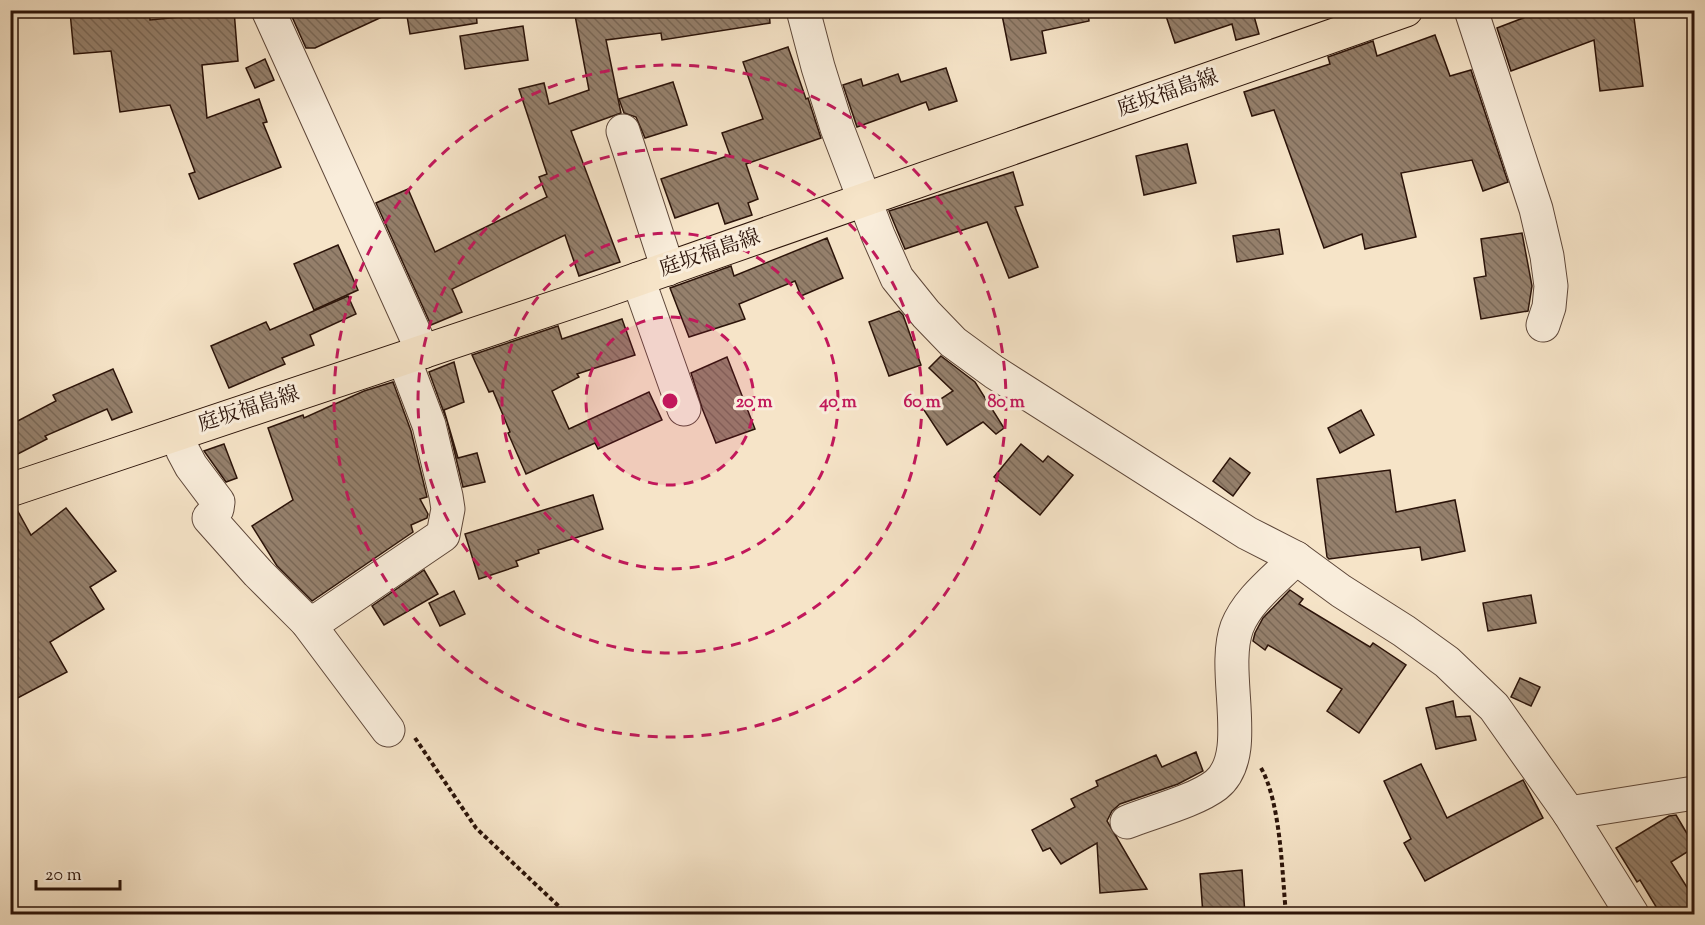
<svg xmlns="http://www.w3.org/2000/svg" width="1705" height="925" viewBox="0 0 1705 925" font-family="'Sorts Mill Goudy','Noto Serif JP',serif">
<defs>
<pattern id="building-back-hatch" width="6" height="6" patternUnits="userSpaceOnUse" patternTransform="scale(1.5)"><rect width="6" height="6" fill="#95806c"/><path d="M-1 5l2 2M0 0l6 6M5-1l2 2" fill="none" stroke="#7a6857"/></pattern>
</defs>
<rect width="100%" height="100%" fill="#f6e4c8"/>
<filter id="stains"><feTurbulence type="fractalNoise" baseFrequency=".00333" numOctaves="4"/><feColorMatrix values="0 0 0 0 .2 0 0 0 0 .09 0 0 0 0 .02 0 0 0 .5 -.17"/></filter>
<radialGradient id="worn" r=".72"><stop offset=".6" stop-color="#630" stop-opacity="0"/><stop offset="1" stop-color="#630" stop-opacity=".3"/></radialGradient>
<g fill="url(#building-back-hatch)" stroke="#2b1309" stroke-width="1.5">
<polygon points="85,10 149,10 150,20 211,14 211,10 234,10 238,61 202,65 207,118 259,99 267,122 263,123 281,167 199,199 189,174 195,172 170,105 120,112 111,51 74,54 70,12"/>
<polygon points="289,10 397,10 315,48 306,48"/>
<polygon points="406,10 476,10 477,23 410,34"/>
<polygon points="574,10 769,10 770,23 662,40 661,33 606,40 621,113 571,131 620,262 579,276 565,235 452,289 462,312 431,325 376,203 408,189 435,252 547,197 539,177 547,174 519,89 544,83 549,104 589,90"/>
<polygon points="1001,10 1088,10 1089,21 1042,31 1046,53 1011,60"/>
<polygon points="1164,10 1259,10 1260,14 1254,16 1259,34 1236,40 1232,24 1175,43"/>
<polygon points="1544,10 1633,10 1643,86 1600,91 1594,40 1511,71 1497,28"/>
<polygon points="523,26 528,60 465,69 460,36"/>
<polygon points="1435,35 1450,76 1471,70 1508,182 1483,191 1472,160 1401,173 1416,237 1365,249 1362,234 1324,248 1274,110 1252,116 1244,92 1330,64 1328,57 1373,41 1377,56"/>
<polygon points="788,47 806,99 808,98 821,138 746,164 758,199 748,203 752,215 725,224 718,203 675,218 661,179 730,155 722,133 763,119 743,62"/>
<polygon points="265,59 274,80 255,88 246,68"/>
<polygon points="946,68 957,101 929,110 926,102 857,127 843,85 861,79 863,86 898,74 901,82"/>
<polygon points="673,82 687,125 645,138 636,117 624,113 619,99"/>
<polygon points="1187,144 1196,183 1144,195 1136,156"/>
<polygon points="1013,172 1023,205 1015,207 1038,267 1009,278 987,222 905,249 889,211"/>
<polygon points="1279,229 1283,254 1237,262 1233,236"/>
<polygon points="1522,233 1532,286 1528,311 1481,319 1474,278 1486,276 1481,239"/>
<polygon points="827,238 843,278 801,296 795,281 739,304 745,319 689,337 670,288 731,266 734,276"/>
<polygon points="338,245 358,290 314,310 294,264"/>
<polygon points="348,296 356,314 310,335 314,345 282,358 285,364 229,388 211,346 266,322 270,330"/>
<polygon points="899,311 903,315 921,365 889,376 869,322"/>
<polygon points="622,319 635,355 577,374 579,377 552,391 569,429 649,392 662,420 598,449 595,443 526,474 508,433 510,432 493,391 489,392 472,355 558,326 562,339"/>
<polygon points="941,356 975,382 1004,428 996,434 983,422 947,445 924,410 953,391 929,368"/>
<polygon points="727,357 755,429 716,443 702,408 691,373"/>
<polygon points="454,362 464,402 444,410 458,458 477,453 485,482 463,487 447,421 429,372"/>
<polygon points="113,369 132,412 112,420 107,409 45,436 47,439 10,458 10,425 56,401 53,395"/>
<polygon points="393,382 411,431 427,497 420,499 428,514 427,518 411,525 413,532 312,601 277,566 252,526 293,500 268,428 303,415 304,418 364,391"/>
<polygon points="1361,410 1374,435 1340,453 1328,428"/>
<polygon points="224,444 237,478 226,482 204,451"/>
<polygon points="1021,444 1043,462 1048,456 1073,475 1040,515 994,477"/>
<polygon points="1230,458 1250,473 1233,496 1213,481"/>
<polygon points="1390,470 1396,512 1455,500 1465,551 1422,560 1420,547 1329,559 1327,557 1317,479"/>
<polygon points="593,495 603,529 538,550 539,553 516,561 518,566 479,579 465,534"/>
<polygon points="10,508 16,508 31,535 66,508 116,571 90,587 104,609 50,642 67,672 10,702"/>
<polygon points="424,570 438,594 384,625 372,606"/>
<polygon points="1290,590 1303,599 1299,604 1370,647 1373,643 1406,665 1359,733 1327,711 1342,689 1268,645 1265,650 1253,641 1255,633 1263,618"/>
<polygon points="454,591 465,614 440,626 429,603"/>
<polygon points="1531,595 1536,623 1488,631 1483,603"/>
<polygon points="1520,678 1540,687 1531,706 1511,697"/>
<polygon points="1453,701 1456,717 1470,716 1476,740 1436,749 1426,708"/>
<polygon points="1196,752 1203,771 1178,784 1120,804 1112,811 1107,821 1147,889 1100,893 1097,843 1061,864 1050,848 1043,851 1032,830 1075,807 1071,799 1098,786 1096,781 1156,755 1162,767"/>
<polygon points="1421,764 1447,818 1523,780 1543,818 1425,881 1404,843 1411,839 1384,781"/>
<polygon points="1676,815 1695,847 1671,862 1695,900 1695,915 1661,915 1640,880 1637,882 1616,848 1669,816"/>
<polygon points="1242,870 1245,915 1203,915 1200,874"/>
</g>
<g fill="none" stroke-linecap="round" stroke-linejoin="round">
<g stroke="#5e4739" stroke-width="35">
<g id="minor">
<polyline points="268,10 423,352"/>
<polyline points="803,10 818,67 837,128 878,235 897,278 926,314 953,342 994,372 1247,533 1296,558 1341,591 1404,631 1447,662 1494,707 1569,813 1632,914"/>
<polyline points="1471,10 1536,209 1547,256 1551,286 1549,307 1543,325"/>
<polyline points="623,131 668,269"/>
<polyline points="638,279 684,409"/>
<polyline points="178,434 183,451 191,466 218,502 217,509 209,518 258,573 307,622 388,730"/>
<polyline points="307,622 321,618 443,535 448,509 446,496 429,425 404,359"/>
<polyline points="1569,813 1694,793"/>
<path d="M1127,822C1152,812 1195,801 1216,785C1254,755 1220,673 1237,627C1248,599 1276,579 1296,558"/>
</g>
</g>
<g stroke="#2b1309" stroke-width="35">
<polyline id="major" points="10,490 601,292 1406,10"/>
</g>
<g stroke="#2b1309" stroke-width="4" stroke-dasharray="4.5 3" stroke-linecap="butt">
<polyline points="415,738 476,828 567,914"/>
<path d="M1261,768C1281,803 1282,874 1286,914"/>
</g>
<use href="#minor" stroke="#f9eddb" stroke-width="33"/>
<use href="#major" stroke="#f6e4c8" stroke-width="33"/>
</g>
<circle cx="670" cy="401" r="84" fill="#c2185b" fill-opacity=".12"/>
<g fill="none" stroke="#c2185b" stroke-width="3" stroke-dasharray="10 8">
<circle cx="670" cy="401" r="84"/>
<circle cx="670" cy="401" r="168"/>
<circle cx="670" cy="401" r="252"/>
<circle cx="670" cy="401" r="336"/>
</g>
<g text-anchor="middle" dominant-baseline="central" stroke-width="6" stroke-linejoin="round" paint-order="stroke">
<g font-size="21" fill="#2b1309" stroke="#f9eddb">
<text transform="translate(1168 94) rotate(-19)">庭坂福島線</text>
<text transform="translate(710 254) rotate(-19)">庭坂福島線</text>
<text transform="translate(249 410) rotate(-18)">庭坂福島線</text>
</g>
</g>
<circle cx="670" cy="401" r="9" fill="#c2185b" stroke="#f9eddb" stroke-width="3"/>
<g font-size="18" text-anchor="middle" font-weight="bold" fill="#c2185b" stroke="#f9eddb" stroke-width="6" stroke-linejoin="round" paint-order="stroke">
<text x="754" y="407">20 m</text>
<text x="838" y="407">40 m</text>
<text x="922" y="407">60 m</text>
<text x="1006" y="407">80 m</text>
</g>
<rect width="1705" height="925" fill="none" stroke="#f6e4c8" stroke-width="36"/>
<rect x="12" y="12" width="1681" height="901" fill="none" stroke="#2b1309" stroke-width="3"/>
<rect x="18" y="18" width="1669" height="889" fill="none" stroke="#2b1309" stroke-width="1.5"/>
<path d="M36 880v9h84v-9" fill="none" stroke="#2b1309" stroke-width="3"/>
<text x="45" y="880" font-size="18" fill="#2b1309" stroke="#f9eddb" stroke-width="4.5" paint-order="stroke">20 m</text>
<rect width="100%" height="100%" filter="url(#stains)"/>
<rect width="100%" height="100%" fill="url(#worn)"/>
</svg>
